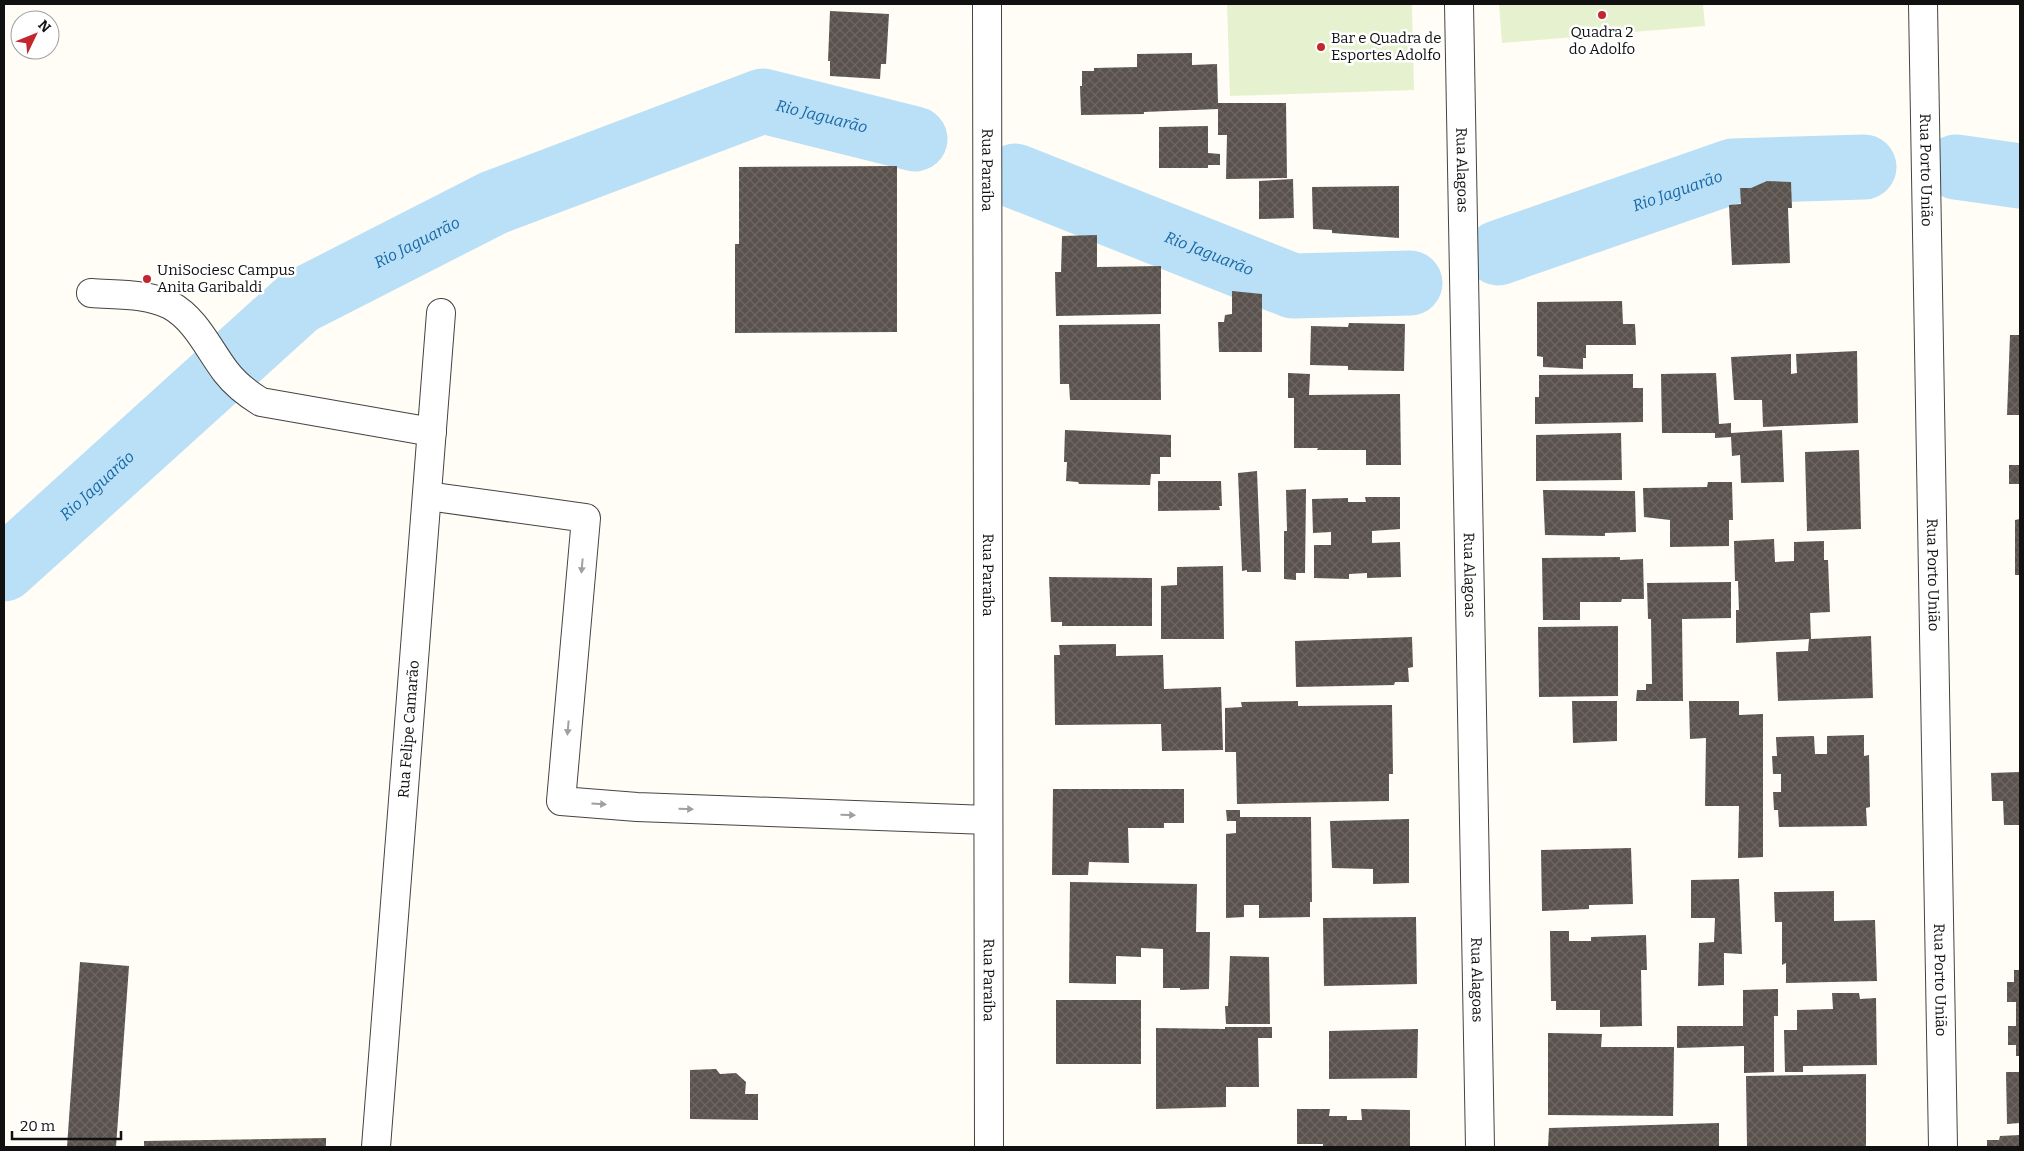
<svg xmlns="http://www.w3.org/2000/svg" width="2024" height="1151" viewBox="0 0 2024 1151" font-family="Bitter,serif">
<defs>
<pattern id="building-cross-hatch" width="8" height="8" patternUnits="userSpaceOnUse" patternTransform="scale(1.25)"><rect width="8" height="8" fill="#5a524d"/><path d="M0 0l8 8M0 8l8-8" fill="none" stroke="#6d6662"/></pattern>
</defs>
<rect width="100%" height="100%" fill="#fffdf5"/>
<g fill="#e6f2cf">
<polygon points="1227,4 1412,4 1414,90 1230,96"/>
<polygon points="1499,4 1703,4 1705,26 1502,43"/>
</g>
<g fill="none" stroke-linecap="round" stroke-linejoin="round">
<g stroke="#b9e0f7" stroke-width="65">
<polyline points="1956,167 2020,176"/>
<path id="s1" d="M1015,176L1293,286L1410,283"/>
<path id="s2" d="M1498,253L1733,171L1864,167"/>
<path id="s3" d="M4,569L299,302L493,203L763,101L915,139"/>
</g>
</g>
<g fill="url(#building-cross-hatch)">
<polygon points="830,11 889,14 886,64 881,64 880,79 830,76 830,61 828,61"/>
<polygon points="1192,53 1192,65 1217,64 1218,103 1286,103 1287,178 1226,179 1227,135 1218,135 1218,109 1144,112 1144,114 1081,115 1080,86 1082,86 1082,71 1094,71 1094,68 1137,67 1137,54"/>
<polygon points="1208,126 1208,153 1220,154 1220,165 1208,165 1208,168 1159,168 1159,127"/>
<polygon points="897,166 897,332 735,333 735,244 739,244 739,167"/>
<polygon points="1293,179 1294,218 1259,219 1259,181"/>
<polygon points="1767,181 1791,182 1792,208 1788,208 1790,263 1732,265 1729,205 1741,204 1740,188 1751,188"/>
<polygon points="1399,186 1399,238 1332,233 1332,230 1313,229 1312,187"/>
<polygon points="1097,235 1097,267 1161,266 1161,314 1056,316 1055,272 1061,272 1062,236"/>
<polygon points="1232,291 1262,294 1262,352 1219,352 1218,322 1224,322 1225,315 1232,314"/>
<polygon points="1622,301 1623,324 1635,324 1636,345 1586,345 1586,358 1583,358 1583,369 1543,367 1543,357 1537,356 1537,302"/>
<polygon points="1349,323 1405,324 1404,371 1348,370 1348,366 1310,365 1311,326 1348,327"/>
<polygon points="1160,324 1161,400 1070,400 1069,384 1060,384 1059,325"/>
<polygon points="2010,335 2020,335 2020,415 2007,415"/>
<polygon points="1857,351 1858,423 1763,427 1762,400 1734,400 1731,357 1791,354 1791,374 1797,373 1796,354"/>
<polygon points="1288,373 1310,374 1309,395 1400,394 1401,465 1366,465 1366,450 1317,450 1318,448 1294,448 1294,398 1288,398"/>
<polygon points="1716,373 1719,424 1731,423 1731,433 1782,430 1784,482 1741,483 1740,455 1732,456 1731,437 1715,438 1715,433 1662,433 1661,374"/>
<polygon points="1633,374 1633,388 1643,388 1643,422 1535,424 1535,397 1539,397 1539,375"/>
<polygon points="1065,430 1171,435 1171,457 1160,457 1160,474 1151,474 1150,485 1079,484 1078,482 1066,481 1067,462 1064,462"/>
<polygon points="1621,433 1622,480 1536,481 1536,435"/>
<polygon points="1859,450 1861,529 1807,531 1805,452"/>
<rect x="2009" y="465" width="11" height="19"/>
<polygon points="1257,471 1261,572 1247,572 1247,570 1242,571 1238,473"/>
<polygon points="1158,481 1221,481 1222,506 1219,506 1220,510 1158,511"/>
<polygon points="1708,482 1732,482 1733,520 1729,520 1729,546 1670,547 1670,520 1644,517 1643,488 1707,487"/>
<polygon points="1306,489 1305,573 1296,573 1296,580 1284,579 1284,531 1287,531 1286,490"/>
<polygon points="1543,490 1635,491 1636,532 1605,533 1605,536 1545,535"/>
<polygon points="1365,497 1400,497 1400,529 1372,531 1372,543 1400,542 1401,577 1367,578 1367,573 1349,574 1349,579 1314,578 1314,545 1331,545 1331,532 1313,533 1312,499 1348,498 1348,502 1366,502"/>
<polygon points="2020,519 2020,575 2015,575 2015,520"/>
<polygon points="1774,539 1775,562 1794,561 1794,542 1824,541 1824,560 1828,560 1830,612 1810,613 1811,639 1871,636 1873,698 1778,701 1776,652 1808,651 1809,639 1736,643 1736,610 1739,610 1738,581 1735,581 1734,541"/>
<polygon points="1620,557 1620,560 1643,559 1644,599 1622,599 1621,602 1580,602 1580,620 1543,620 1542,558"/>
<polygon points="1223,566 1224,639 1161,639 1161,586 1177,585 1177,567"/>
<polygon points="1049,577 1152,578 1152,626 1062,626 1062,622 1051,622"/>
<polygon points="1731,582 1731,618 1682,619 1683,701 1636,701 1637,690 1646,690 1646,684 1652,684 1651,619 1648,619 1647,583"/>
<polygon points="1618,626 1618,696 1539,697 1538,627"/>
<polygon points="1412,637 1413,667 1408,668 1409,682 1395,682 1394,685 1296,687 1295,641"/>
<polygon points="1116,644 1116,656 1163,655 1164,689 1221,687 1223,750 1162,751 1161,724 1055,725 1054,655 1060,655 1059,645"/>
<polygon points="1298,701 1298,706 1392,705 1393,774 1389,774 1389,801 1237,804 1236,752 1225,752 1225,708 1242,707 1241,702"/>
<polygon points="1572,701 1617,701 1617,741 1573,743"/>
<polygon points="1689,701 1739,701 1739,715 1763,714 1763,857 1738,858 1739,806 1705,806 1706,738 1690,739"/>
<polygon points="1864,735 1864,756 1869,755 1870,807 1866,808 1867,826 1779,827 1778,810 1774,810 1773,792 1781,792 1781,774 1773,774 1772,756 1777,756 1776,737 1814,736 1815,754 1827,754 1827,736"/>
<polygon points="2020,772 2020,825 2004,825 2003,801 1992,801 1991,773"/>
<polygon points="1053,789 1184,789 1184,823 1164,823 1164,828 1128,828 1129,863 1089,862 1088,875 1052,875"/>
<polygon points="1226,810 1240,810 1240,817 1311,817 1312,902 1310,902 1310,917 1259,918 1259,905 1244,905 1244,917 1226,918 1226,834 1236,833 1236,821 1227,821"/>
<polygon points="1409,819 1409,883 1373,884 1373,869 1332,868 1330,821"/>
<polygon points="1631,848 1633,904 1589,905 1589,909 1542,911 1541,850"/>
<polygon points="1739,879 1742,954 1724,953 1724,985 1698,986 1699,943 1714,942 1715,918 1691,918 1691,880"/>
<polygon points="1070,882 1197,884 1196,932 1210,932 1209,989 1180,990 1180,988 1163,988 1163,949 1141,948 1141,957 1116,956 1116,984 1069,983"/>
<polygon points="1834,891 1834,921 1875,920 1877,981 1786,983 1786,963 1782,965 1782,922 1775,922 1774,892"/>
<polygon points="1416,917 1417,984 1324,986 1323,918"/>
<polygon points="1550,931 1569,931 1569,941 1591,941 1591,937 1646,935 1647,970 1641,970 1642,1026 1600,1027 1600,1010 1556,1010 1556,1001 1551,1001"/>
<polygon points="1230,956 1269,957 1270,1024 1226,1024 1225,1006 1228,1006"/>
<polygon points="80,962 129,966 116,1147 67,1147"/>
<polygon points="2014,970 2020,970 2020,1056 2016,1056 2016,1045 2008,1045 2008,1026 2016,1026 2016,1002 2007,1002 2007,982 2014,982"/>
<polygon points="1778,989 1778,1016 1774,1016 1774,1072 1744,1073 1744,1046 1677,1048 1677,1026 1743,1026 1743,990"/>
<polygon points="1832,993 1859,993 1860,999 1876,998 1877,1065 1803,1066 1803,1072 1785,1072 1784,1030 1797,1030 1797,1010 1833,1009"/>
<rect x="1056" y="1000" width="85" height="64"/>
<polygon points="1225,1027 1272,1027 1272,1038 1258,1038 1259,1087 1226,1087 1226,1107 1156,1109 1156,1028 1225,1029"/>
<polygon points="1418,1029 1417,1078 1329,1079 1329,1031"/>
<polygon points="1548,1033 1602,1034 1601,1047 1674,1047 1673,1116 1548,1115"/>
<polygon points="716,1069 720,1074 736,1073 746,1082 745,1094 758,1094 758,1120 690,1119 690,1070"/>
<polygon points="2006,1072 2020,1072 2020,1123 2007,1124"/>
<polygon points="1866,1074 1866,1147 1747,1147 1746,1076"/>
<polygon points="1297,1109 1330,1109 1329,1116 1347,1116 1347,1120 1362,1120 1361,1109 1410,1110 1410,1147 1323,1147 1323,1144 1297,1144"/>
<polygon points="1719,1123 1719,1147 1548,1147 1549,1128"/>
<polygon points="2020,1135 2020,1147 1987,1147 1987,1140 1999,1140 2000,1136"/>
<polygon points="326,1138 326,1147 144,1147 144,1141"/>
</g>
<g fill="none" stroke-linecap="round" stroke-linejoin="round">
<g stroke="#444" stroke-width="30">
<g id="minor">
<path id="s4" d="M987,4L989,1147"/>
<path id="s5" d="M1459,4L1480,1147"/>
<path id="s6" d="M1923,4L1943,1147"/>
<path d="M91,293C117,295 146,293 170,305C196,319 209,350 226,372C236,385 248,394 261,402L432,432"/>
<polyline points="427,496 586,518 561,801 637,807 988,820"/>
<path id="s7" d="M376,1147L441,313"/>
</g>
</g>
<use href="#minor" stroke="#fff" stroke-width="28"/>
</g>
<defs><path id="oneway-solid" d="M-6-.8H1V-3.2L6.5 0L1 3.2V.8H-6Z" transform="scale(1.25)"/></defs>
<g fill="#a0a0a0">
<use href="#oneway-solid" transform="translate(582 566) rotate(95)"/>
<use href="#oneway-solid" transform="translate(568 728) rotate(95)"/>
<use href="#oneway-solid" transform="translate(599 804) rotate(4)"/>
<use href="#oneway-solid" transform="translate(686 809) rotate(2)"/>
<use href="#oneway-solid" transform="translate(848 815) rotate(2)"/>
</g>
<g fill="#c4262e" stroke="#fff" stroke-width="2">
<circle cx="1602" cy="15" r="5"/>
<circle cx="1321" cy="47" r="5"/>
<circle cx="147" cy="279" r="5"/>
</g>
<g text-anchor="middle" dominant-baseline="central" stroke-width="5" stroke-linejoin="round" paint-order="stroke">
<g font-size="15" fill="#111" stroke="#fff" text-anchor="start">
<text x="1602" y="32" text-anchor="middle">Quadra 2<tspan x="1602" dy="17">do Adolfo</tspan></text>
<text x="1331" y="38">Bar e Quadra de<tspan x="1331" dy="17">Esportes Adolfo</tspan></text>
<text x="157" y="270">UniSociesc Campus<tspan x="157" dy="17">Anita Garibaldi</tspan></text>
</g>
<g font-size="15" fill="#111" stroke="#fff">
<text stroke="none"><textPath href="#s4" startOffset="166">Rua Paraíba</textPath></text>
<text stroke="none"><textPath href="#s5" startOffset="166">Rua Alagoas</textPath></text>
<text stroke="none"><textPath href="#s6" startOffset="166">Rua Porto União</textPath></text>
<text stroke="none"><textPath href="#s4" startOffset="571">Rua Paraíba</textPath></text>
<text stroke="none"><textPath href="#s5" startOffset="571">Rua Alagoas</textPath></text>
<text stroke="none"><textPath href="#s6" startOffset="571">Rua Porto União</textPath></text>
<text stroke="none"><textPath href="#s7" startOffset="419">Rua Felipe Camarão</textPath></text>
<text stroke="none"><textPath href="#s4" startOffset="976">Rua Paraíba</textPath></text>
<text stroke="none"><textPath href="#s5" startOffset="976">Rua Alagoas</textPath></text>
<text stroke="none"><textPath href="#s6" startOffset="976">Rua Porto União</textPath></text>
</g>
<g font-size="16" font-style="italic" fill="#1768a6" stroke="#fff">
<text stroke="none"><textPath href="#s3" startOffset="965">Rio Jaguarão</textPath></text>
<text stroke="none"><textPath href="#s2" startOffset="190">Rio Jaguarão</textPath></text>
<text stroke="none"><textPath href="#s3" startOffset="530">Rio Jaguarão</textPath></text>
<text stroke="none"><textPath href="#s1" startOffset="209">Rio Jaguarão</textPath></text>
<text stroke="none"><textPath href="#s3" startOffset="125">Rio Jaguarão</textPath></text>
</g>
</g>
<rect width="2024" height="1151" fill="none" stroke="#111111" stroke-width="10"/>
<g transform="translate(35 35) rotate(47)"><circle r="24" fill="#ffffff" stroke="#a0a0a0"/>
<path d="M0-4L9 19L0 12L-9 19Z" fill="#c4262e"/>
<text y="-8" font-size="14" font-weight="bold" text-anchor="middle" fill="#111111">N</text>
</g>
<path d="M12 1131v8h109v-8" fill="none" stroke="#111111" stroke-width="2.5"/>
<text x="20" y="1131" font-size="15" fill="#111111" stroke="#ffffff" stroke-width="4" paint-order="stroke">20 m</text>
</svg>
